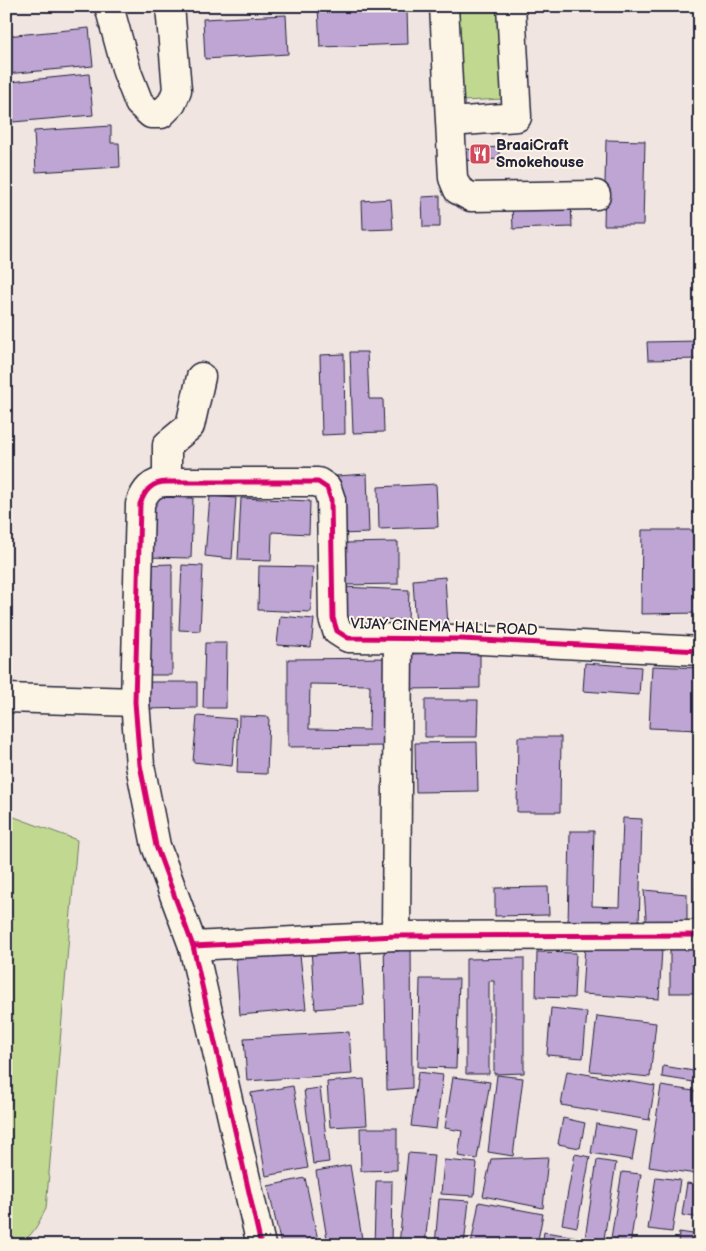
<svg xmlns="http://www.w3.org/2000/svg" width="706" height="1251" viewBox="0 0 706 1251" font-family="'Balsamiq Sans',sans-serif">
<rect width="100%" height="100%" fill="#f0e5e1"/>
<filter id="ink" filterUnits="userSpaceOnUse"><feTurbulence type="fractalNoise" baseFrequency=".02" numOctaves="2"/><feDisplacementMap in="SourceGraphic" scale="10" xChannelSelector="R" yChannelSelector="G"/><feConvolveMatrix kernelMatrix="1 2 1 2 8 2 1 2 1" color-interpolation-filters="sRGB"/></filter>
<g filter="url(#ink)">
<g fill="#c0d88f" stroke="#717d65">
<polygon points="455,6 498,6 504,99 462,101"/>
<path d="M6,814L77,840L46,1209C36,1227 30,1245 6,1245Z"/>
</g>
<g fill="#bfa5d3" stroke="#22223b" fill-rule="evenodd">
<polygon points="381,6 382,11 407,10 408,44 320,47 318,7"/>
<polygon points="286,15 288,54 205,59 203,19"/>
<polygon points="89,28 93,66 6,74 6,36"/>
<polygon points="89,74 93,115 13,122 10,82"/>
<polygon points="111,126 111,143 119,143 120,167 36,172 34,131"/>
<polygon points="606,140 645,141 643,225 604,225"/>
<polygon points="499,147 499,159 461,161 461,150"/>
<polygon points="440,196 440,227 423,227 422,197"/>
<polygon points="391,199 393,229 363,230 362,201"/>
<polygon points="571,202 572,227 513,229 512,204"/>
<polygon points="700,341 700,359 648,360 647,342"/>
<polygon points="350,352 367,352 369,399 383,399 384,432 353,433"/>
<polygon points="344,354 345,434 322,435 320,355"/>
<polygon points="367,474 369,533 338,534 336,476"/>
<polygon points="436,484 438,527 379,529 378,487"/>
<polygon points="210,496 236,498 232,559 205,556"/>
<polygon points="146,497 193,498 191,558 145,557"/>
<polygon points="241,498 310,501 309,534 272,532 271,561 238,560"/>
<polygon points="642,530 693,530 693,588 700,588 700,613 641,614"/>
<polygon points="398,542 398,584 344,585 343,543"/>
<polygon points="172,564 172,675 144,675 143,565"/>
<polygon points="182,565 203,566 200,631 179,630"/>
<polygon points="259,566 313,567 311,612 258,610"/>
<polygon points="445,577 448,626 416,628 413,580"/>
<polygon points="341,587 409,590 408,620 340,618"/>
<polygon points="280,616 314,619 311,647 277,645"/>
<polygon points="205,643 227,643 226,708 203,708"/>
<polygon points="480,652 480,688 407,689 406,654"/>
<path d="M389,658V746L288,747V659ZM310,684L370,685L369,730L309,729Z"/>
<polygon points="585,663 641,667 639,695 583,691"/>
<polygon points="652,666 700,668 700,730 649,728"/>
<polygon points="143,682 197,682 197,708 143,709"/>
<polygon points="425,700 478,700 477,737 425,737"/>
<polygon points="197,716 236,719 232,766 193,762"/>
<polygon points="239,716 269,717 267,774 237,773"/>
<polygon points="518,737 561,737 560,812 517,812"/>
<polygon points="477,742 478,791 416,792 415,743"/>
<polygon points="695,798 700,798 700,846 696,846"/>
<polygon points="623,818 642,819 639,926 568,925 570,831 594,831 592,906 620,907"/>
<polygon points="695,854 700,854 700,927 694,927"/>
<polygon points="548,887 549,915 495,916 495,888"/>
<polygon points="644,890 687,894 687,929 647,932"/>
<polygon points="411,940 412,1088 387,1090 384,942"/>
<polygon points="585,944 662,949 659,999 582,994"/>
<polygon points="360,945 364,1005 315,1009 311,949"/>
<polygon points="299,946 306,1009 240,1015 235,949"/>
<rect x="670" y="948" width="30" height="45"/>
<polygon points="537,952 576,953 574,998 536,997"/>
<polygon points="524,958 524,1073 494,1074 494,981 489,981 489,1074 466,1074 466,959"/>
<polygon points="420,979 459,979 456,1068 418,1067"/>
<polygon points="551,1008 587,1012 583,1058 547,1055"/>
<polygon points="597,1016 656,1023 650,1077 590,1071"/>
<polygon points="349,1032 352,1074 247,1081 244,1038"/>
<polygon points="663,1066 700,1072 700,1083 662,1077"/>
<polygon points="567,1071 655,1086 649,1120 561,1105"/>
<polygon points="418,1072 443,1075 436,1129 411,1126"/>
<polygon points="497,1075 523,1078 513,1156 488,1152"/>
<polygon points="453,1077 490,1082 477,1159 458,1156 462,1131 445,1128"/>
<polygon points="364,1079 367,1125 330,1127 327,1082"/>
<polygon points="293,1086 308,1168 266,1176 251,1093"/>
<polygon points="661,1086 700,1092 700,1151 696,1174 649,1167"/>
<polygon points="320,1088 329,1162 313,1164 304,1090"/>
<polygon points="563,1118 585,1123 580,1148 558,1144"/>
<polygon points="596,1124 637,1131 632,1160 591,1153"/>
<polygon points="360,1128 397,1128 397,1170 361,1171"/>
<polygon points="408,1153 434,1155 425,1245 399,1245"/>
<polygon points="575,1154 590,1157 577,1227 562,1224"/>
<polygon points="548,1157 543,1208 483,1196 491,1159"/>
<polygon points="444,1160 477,1163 474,1196 441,1194"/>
<polygon points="597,1160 616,1163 603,1245 584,1245"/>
<polygon points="350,1165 363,1245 328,1245 316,1171"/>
<polygon points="622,1172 641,1174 630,1245 610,1244"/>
<polygon points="656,1177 680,1180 672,1232 648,1229"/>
<polygon points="305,1178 319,1245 281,1245 268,1186"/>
<polygon points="376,1181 392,1181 391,1245 374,1245"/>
<polygon points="687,1183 700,1185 700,1218 682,1215"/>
<polygon points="439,1199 469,1201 464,1245 435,1245"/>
<polygon points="479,1202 543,1214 537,1245 471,1245"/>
<polygon points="544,1232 578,1237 577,1245 542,1245"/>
<polygon points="679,1232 700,1235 700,1245 678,1245"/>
</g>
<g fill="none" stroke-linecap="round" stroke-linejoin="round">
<g stroke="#22223b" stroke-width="31">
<g id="minor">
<polyline points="109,6 127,72 139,103 151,114 161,114 172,103 177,90 170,6"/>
<polyline points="444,6 453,178 458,190 471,197 596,195"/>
<polyline points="451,122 517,117 511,6"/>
<polyline points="167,482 167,445 190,426 201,377"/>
<polyline points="6,698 135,702"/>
<polyline points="396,936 398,638"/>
<polyline points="193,946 396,936 700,935"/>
<path d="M261,1245L193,946L156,846L140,765L135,702L140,504C145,491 151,482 167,482H318L327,488L331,500L333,618L337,631L348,638L461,639L700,651"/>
</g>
</g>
<use href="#minor" stroke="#fcf5e5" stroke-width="28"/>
<g stroke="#fcf5e5" stroke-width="8">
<g id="cycleway">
<polyline points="193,946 396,936 700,935"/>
<path d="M261,1245L193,946L156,846L140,765L135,702L140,504C145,491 151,482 167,482H318L327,488L331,500L333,618L337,631L348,638L461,639L700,651"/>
</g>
</g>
<use href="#cycleway" stroke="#d6006c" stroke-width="5"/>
</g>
</g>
<defs>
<g id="restaurant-square" transform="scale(1.125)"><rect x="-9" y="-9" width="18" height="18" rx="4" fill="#d1495b" stroke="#fcf5e5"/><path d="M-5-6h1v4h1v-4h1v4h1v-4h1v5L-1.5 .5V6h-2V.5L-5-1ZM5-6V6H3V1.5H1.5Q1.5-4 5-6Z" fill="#fff"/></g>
</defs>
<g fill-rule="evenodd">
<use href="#restaurant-square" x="480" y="154"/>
</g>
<g text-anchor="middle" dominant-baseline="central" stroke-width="4" stroke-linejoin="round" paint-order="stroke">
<g font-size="15" font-weight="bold" fill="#22223b" stroke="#fcf5e5" text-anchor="start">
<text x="496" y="145">BraaiCraft<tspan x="496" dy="17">Smokehouse</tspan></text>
</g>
<g font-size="15" fill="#22223b" stroke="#fcf5e5">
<text transform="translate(444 627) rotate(2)">VIJAY CINEMA HALL ROAD</text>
</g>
</g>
<rect width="706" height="1251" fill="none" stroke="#fcf5e5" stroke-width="25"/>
<rect x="12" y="12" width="681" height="1226" fill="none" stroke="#22223b" stroke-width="2" filter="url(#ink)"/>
</svg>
